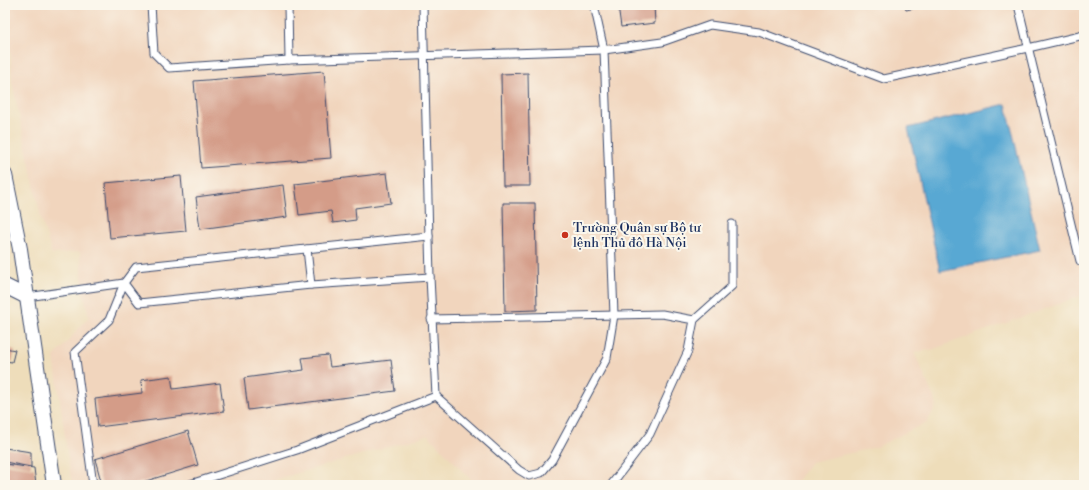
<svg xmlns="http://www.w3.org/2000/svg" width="1089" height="490" viewBox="0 0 1089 490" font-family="'Libre Bodoni',serif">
<rect width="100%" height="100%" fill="#fbf7ec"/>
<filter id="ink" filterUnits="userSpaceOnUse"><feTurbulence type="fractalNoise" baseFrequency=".025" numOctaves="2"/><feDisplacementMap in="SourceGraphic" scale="8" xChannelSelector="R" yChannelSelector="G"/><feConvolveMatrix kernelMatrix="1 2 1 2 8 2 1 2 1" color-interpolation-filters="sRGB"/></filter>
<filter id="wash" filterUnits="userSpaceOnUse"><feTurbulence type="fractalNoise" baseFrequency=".012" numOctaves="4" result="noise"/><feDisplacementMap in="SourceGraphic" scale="16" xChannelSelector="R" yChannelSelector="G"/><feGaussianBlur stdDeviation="0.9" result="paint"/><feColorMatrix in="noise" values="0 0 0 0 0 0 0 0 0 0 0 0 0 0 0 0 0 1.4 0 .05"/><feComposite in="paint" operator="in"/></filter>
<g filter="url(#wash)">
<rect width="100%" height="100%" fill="#eeddba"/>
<polygon fill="#f1d5bd" points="8,5 1084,5 1084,295 931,350 914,352 937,405 927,422 877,447 811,462 794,485 476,485 428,435 257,485 73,485 70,473 54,357 89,317 83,290 80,252 52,254 41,218 12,82"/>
<polygon fill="#59a8d3" stroke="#3a6c98" points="1006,104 1040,250 940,271 908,128"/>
<g id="blocks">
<g fill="#d49c88">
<polygon points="618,5 654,5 655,23 621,27"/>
<polygon points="904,5 925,5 925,6 906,10"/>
<polygon points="324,71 331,158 201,168 194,81"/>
<polygon points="528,73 530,186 503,186 501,74"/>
<polygon points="387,173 391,203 355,208 356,220 333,223 331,211 299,215 295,184"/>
<polygon points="181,176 186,231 110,238 105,183"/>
<polygon points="283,185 287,217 200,229 196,197"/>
<polygon points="503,203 535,203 537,310 505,311"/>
<polygon points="5,348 15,350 12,362 5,361"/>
<polygon points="328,355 330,367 391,360 395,391 248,410 244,378 304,370 302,358"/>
<polygon points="171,376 173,389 220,383 224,411 98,427 95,399 142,393 141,380"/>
<polygon points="188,431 198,465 133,485 102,485 95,459"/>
<polygon points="5,448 31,452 31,467 5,462"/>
<polygon points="5,464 34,468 36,485 5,485"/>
</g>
</g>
</g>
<g filter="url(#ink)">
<use href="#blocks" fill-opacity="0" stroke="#3b496c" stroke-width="1"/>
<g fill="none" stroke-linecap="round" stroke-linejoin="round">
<g stroke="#3b496c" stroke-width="9">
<g id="lane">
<polyline points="151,5 154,53 169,68 289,60 604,50 662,42 710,25 759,32 884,79 1028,48 1084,35"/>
<polyline points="288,5 289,60"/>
<polyline points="423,5 430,277 436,396 519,470 529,476 541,473 552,460 607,358 614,315 604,50 594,5"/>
<polyline points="1018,5 1080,261"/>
<polyline points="429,236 136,267 124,283 139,303 311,285 430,277"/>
<polyline points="307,249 311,285"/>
<polyline points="27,297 124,283"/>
<polyline points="431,319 662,314 694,320"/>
<polyline points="93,485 75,352 109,320 124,283"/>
<polyline points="187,485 297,450 436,396"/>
<polyline points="611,485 650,434 688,351 694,320 732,286 732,224"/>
</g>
</g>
<g stroke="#3b496c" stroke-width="16">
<g id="street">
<polyline points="5,175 20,249 54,485"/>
<polyline points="5,286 27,297"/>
</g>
</g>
<use href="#lane" stroke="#fff" stroke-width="7"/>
<use href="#street" stroke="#fff" stroke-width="14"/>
</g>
</g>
<circle fill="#c8321e" stroke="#fbf7ec" stroke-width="1.5" cx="565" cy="235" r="4"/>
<g text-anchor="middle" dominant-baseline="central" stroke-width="4" stroke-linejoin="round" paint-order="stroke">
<g font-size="13" fill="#1b2f5e" stroke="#fbf7ec" text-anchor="start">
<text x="573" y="228">Trường Quân sự Bộ tư<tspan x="573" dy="15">lệnh Thủ đô Hà Nội</tspan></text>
</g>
</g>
<rect width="1089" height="490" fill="none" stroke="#fbf7ec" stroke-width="20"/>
</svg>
